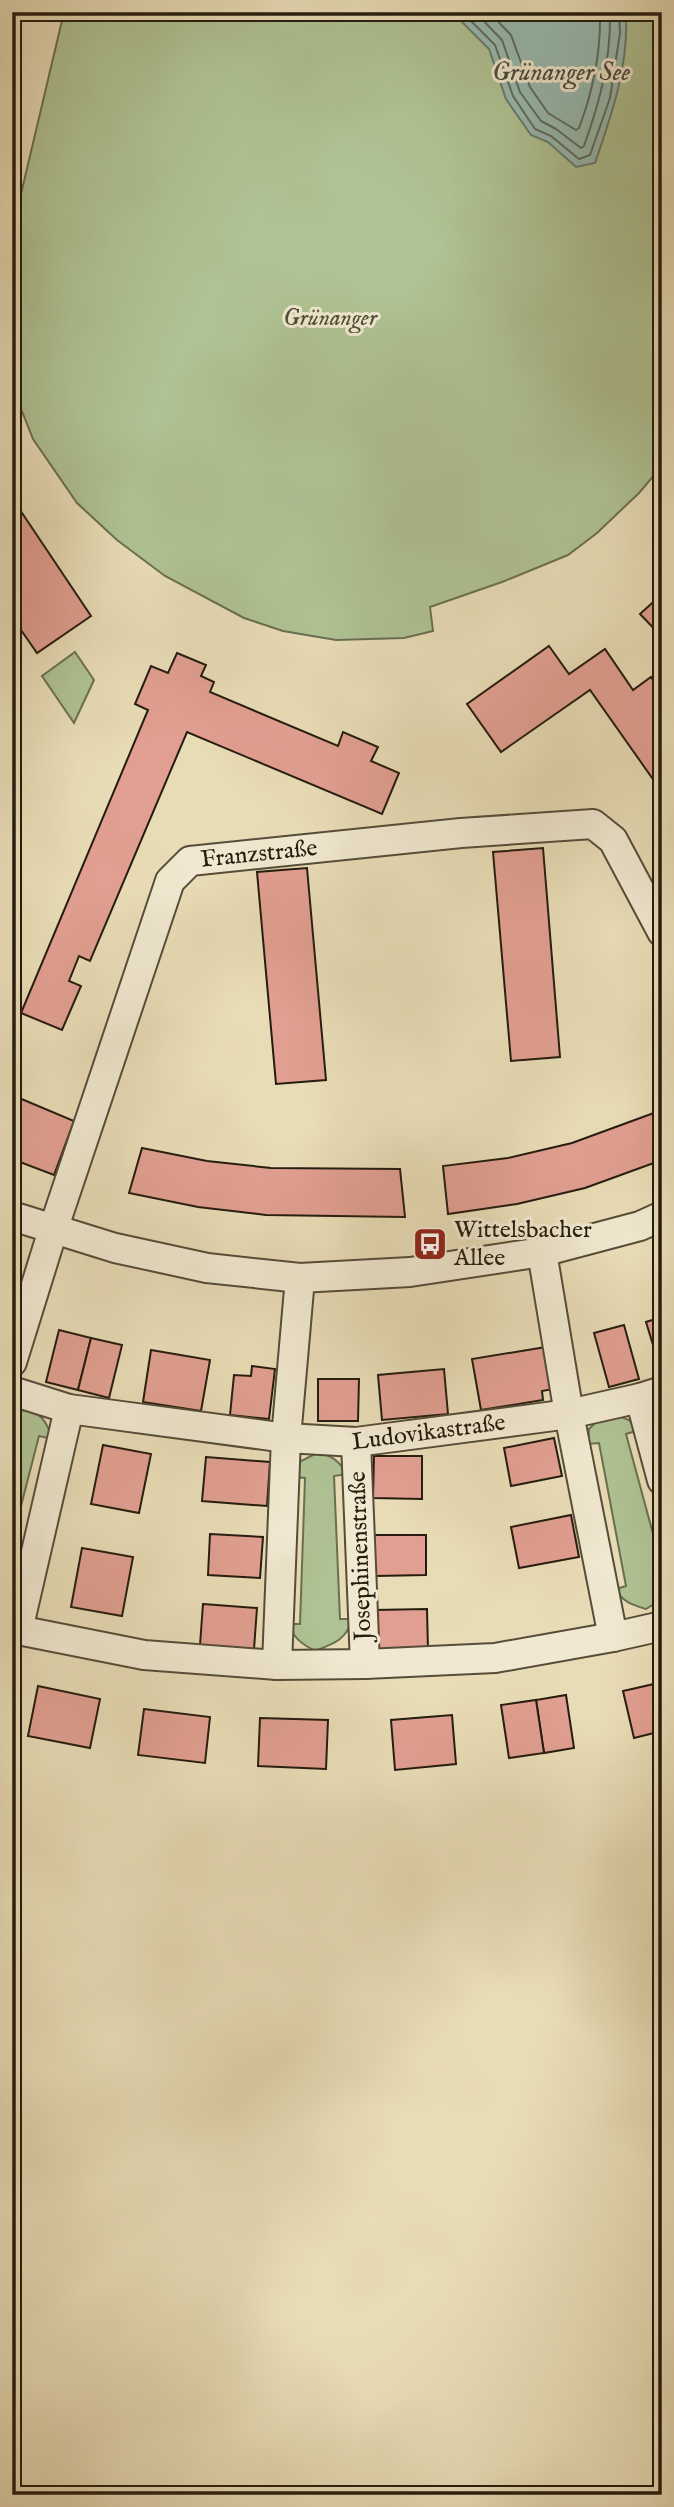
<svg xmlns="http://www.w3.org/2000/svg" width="674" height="2507" viewBox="0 0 674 2507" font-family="'IM FELL English',serif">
<rect width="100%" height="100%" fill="#e8dcb6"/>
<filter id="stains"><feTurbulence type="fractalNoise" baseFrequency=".00286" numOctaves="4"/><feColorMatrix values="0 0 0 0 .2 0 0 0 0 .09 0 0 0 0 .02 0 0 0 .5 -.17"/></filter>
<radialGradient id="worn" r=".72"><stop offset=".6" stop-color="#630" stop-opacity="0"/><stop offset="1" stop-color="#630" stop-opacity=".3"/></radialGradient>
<g fill="#afc293" stroke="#6a6f51" stroke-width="2">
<polygon points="64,12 651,12 662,69 662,466 639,493 597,533 568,555 502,582 430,607 433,631 404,638 336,640 283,631 244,618 165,576 117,540 77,503 33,439 12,386 12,232"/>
<polygon points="75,652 94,680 74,723 42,676"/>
<path d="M20,1410C40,1410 47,1421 52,1439L39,1436L12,1541V1412Z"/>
<path d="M616,1415L629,1420L639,1430L626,1434L662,1567V1599L646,1609C633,1605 622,1602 616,1589L626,1586L599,1443L588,1444L589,1429L597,1421Z"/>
<path d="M317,1453C332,1455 339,1461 347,1474L334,1476L340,1619H353C345,1640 336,1643 315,1651C302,1644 293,1638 289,1624H300L305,1478L294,1477L299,1462Z"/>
</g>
<path fill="#97bbb1" stroke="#697b70" stroke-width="2" d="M452,12H626C629,65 612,114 595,163L576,167L548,142L531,135L506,99L489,49Z"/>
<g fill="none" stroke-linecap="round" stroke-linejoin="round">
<g stroke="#5e6c60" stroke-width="2">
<polyline points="462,12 495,45 513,96 535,129 551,136 579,159 590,155 610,98 620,33 619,12"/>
<path d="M475,12L502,40L520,92L541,121L556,129L581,148L584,146C600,101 611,60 610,12"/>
<path d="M489,12L511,35L530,87L548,113L576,130L579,128C593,91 601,52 600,12"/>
</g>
</g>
<g fill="#e19f91" stroke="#251c0f" stroke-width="2">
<polygon points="12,39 18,41 12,57"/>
<polygon points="12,498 91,616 37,653 12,617"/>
<polygon points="662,594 662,637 640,614"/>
<polygon points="549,646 569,674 605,649 633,690 651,677 662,693 662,792 590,690 501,752 467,704"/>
<polygon points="177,653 206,665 201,676 214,682 210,692 338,746 343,732 378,747 371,761 399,773 382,814 187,732 90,961 79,956 69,981 81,986 62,1030 21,1013 148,710 135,704 151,666 168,673"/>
<polygon points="543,848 560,1057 511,1061 493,852"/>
<polygon points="307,868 326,1080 276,1084 257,872"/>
<polygon points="12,1095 74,1121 54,1175 12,1159"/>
<polygon points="662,1110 662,1160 585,1188 517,1204 448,1214 443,1166 508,1158 572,1143"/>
<polygon points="142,1148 207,1161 271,1168 400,1169 405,1217 266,1215 198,1207 129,1193"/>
<polygon points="662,1317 662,1370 661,1371 646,1322"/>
<polygon points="624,1325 639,1379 609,1387 594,1333"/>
<polygon points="59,1330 91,1338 78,1390 46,1382"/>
<polygon points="91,1338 122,1345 109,1398 78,1390"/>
<polygon points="546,1347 553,1389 542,1391 543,1400 481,1410 472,1359"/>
<polygon points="151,1350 210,1360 201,1411 143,1402"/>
<polygon points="252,1366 275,1369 269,1419 230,1415 234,1375 251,1376"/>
<polygon points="444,1369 448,1414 382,1420 378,1375"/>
<polygon points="318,1379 359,1379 358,1421 318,1421"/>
<polygon points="554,1438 562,1476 511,1486 504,1448"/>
<polygon points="103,1445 151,1454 139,1513 91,1504"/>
<polygon points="374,1456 422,1456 422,1499 373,1498"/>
<polygon points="206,1457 270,1462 267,1506 202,1501"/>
<polygon points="571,1515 579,1557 519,1568 511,1527"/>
<polygon points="210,1534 263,1537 260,1578 208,1575"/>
<polygon points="374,1535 426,1535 426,1575 375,1576"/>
<polygon points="82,1548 133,1557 122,1616 71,1607"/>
<polygon points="203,1604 257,1608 254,1649 200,1645"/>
<polygon points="427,1609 428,1650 375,1650 374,1610"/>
<polygon points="662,1682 662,1716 654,1684"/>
<polygon points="654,1684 662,1716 662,1731 634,1738 623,1691"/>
<polygon points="38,1686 100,1699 90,1748 28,1736"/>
<polygon points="566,1695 574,1748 544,1753 536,1700"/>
<polygon points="536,1700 544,1753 509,1758 501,1705"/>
<polygon points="144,1709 210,1717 205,1763 138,1755"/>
<polygon points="452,1715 456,1764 395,1770 391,1720"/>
<polygon points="260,1718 328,1720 326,1769 258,1766"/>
</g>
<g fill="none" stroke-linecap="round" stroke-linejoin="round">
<g stroke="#564c39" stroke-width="32">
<g id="street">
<polyline points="12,1216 115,1248 207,1268 300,1278 410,1272 542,1252 640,1226 662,1216"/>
<polyline points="542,1252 569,1414 613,1637"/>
<path id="s1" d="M12,1362L53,1230L170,881L190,861L461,833L593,824L613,840L662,932"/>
<path id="s2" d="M12,1391L69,1409L286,1438L356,1442L569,1414L640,1398L662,1391"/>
<polyline points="640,1398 662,1480"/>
<polyline points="12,1628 18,1630 69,1409"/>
<polyline points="18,1630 144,1655 277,1665 286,1438 300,1278"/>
<polyline points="365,1664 495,1658 613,1637 662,1626"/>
<polyline points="277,1665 365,1664 356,1442"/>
</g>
</g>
<use href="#street" stroke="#f0e8d0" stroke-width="28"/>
</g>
<defs>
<g id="bus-square" transform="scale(1.75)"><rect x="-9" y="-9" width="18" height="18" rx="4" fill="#8f2418" stroke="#f0e8d0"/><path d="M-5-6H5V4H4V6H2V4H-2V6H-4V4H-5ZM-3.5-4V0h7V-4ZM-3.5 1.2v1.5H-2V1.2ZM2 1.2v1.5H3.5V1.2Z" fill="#fff"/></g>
</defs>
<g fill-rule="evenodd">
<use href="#bus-square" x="430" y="1244"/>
</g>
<g text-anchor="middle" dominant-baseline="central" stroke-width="6" stroke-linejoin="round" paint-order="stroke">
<g font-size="24" font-style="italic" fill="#4e4e37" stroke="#f0e8d0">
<text x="330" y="318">Grünanger</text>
</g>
<g font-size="24" fill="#251c0f" stroke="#f0e8d0">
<text stroke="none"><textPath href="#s1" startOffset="604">Franzstraße</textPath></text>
<text stroke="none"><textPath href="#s2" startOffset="422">Ludovikastraße</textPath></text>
<text transform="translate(361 1556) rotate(-92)">Josephinenstraße</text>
</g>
<g font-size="24" fill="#251c0f" stroke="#f0e8d0" text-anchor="start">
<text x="454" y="1230">Wittelsbacher<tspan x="454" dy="28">Allee</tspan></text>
</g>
<g font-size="26" font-style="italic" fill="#474c40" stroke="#f0e8d0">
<text x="561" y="72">Grünanger See</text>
</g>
</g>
<rect width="674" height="2507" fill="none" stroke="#e8dcb6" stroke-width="42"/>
<rect x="14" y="14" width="646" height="2479" fill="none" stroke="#251c0f" stroke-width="3.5"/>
<rect x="21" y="21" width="632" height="2465" fill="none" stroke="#251c0f" stroke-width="2"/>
<rect width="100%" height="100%" filter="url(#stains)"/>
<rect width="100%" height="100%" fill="url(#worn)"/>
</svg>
